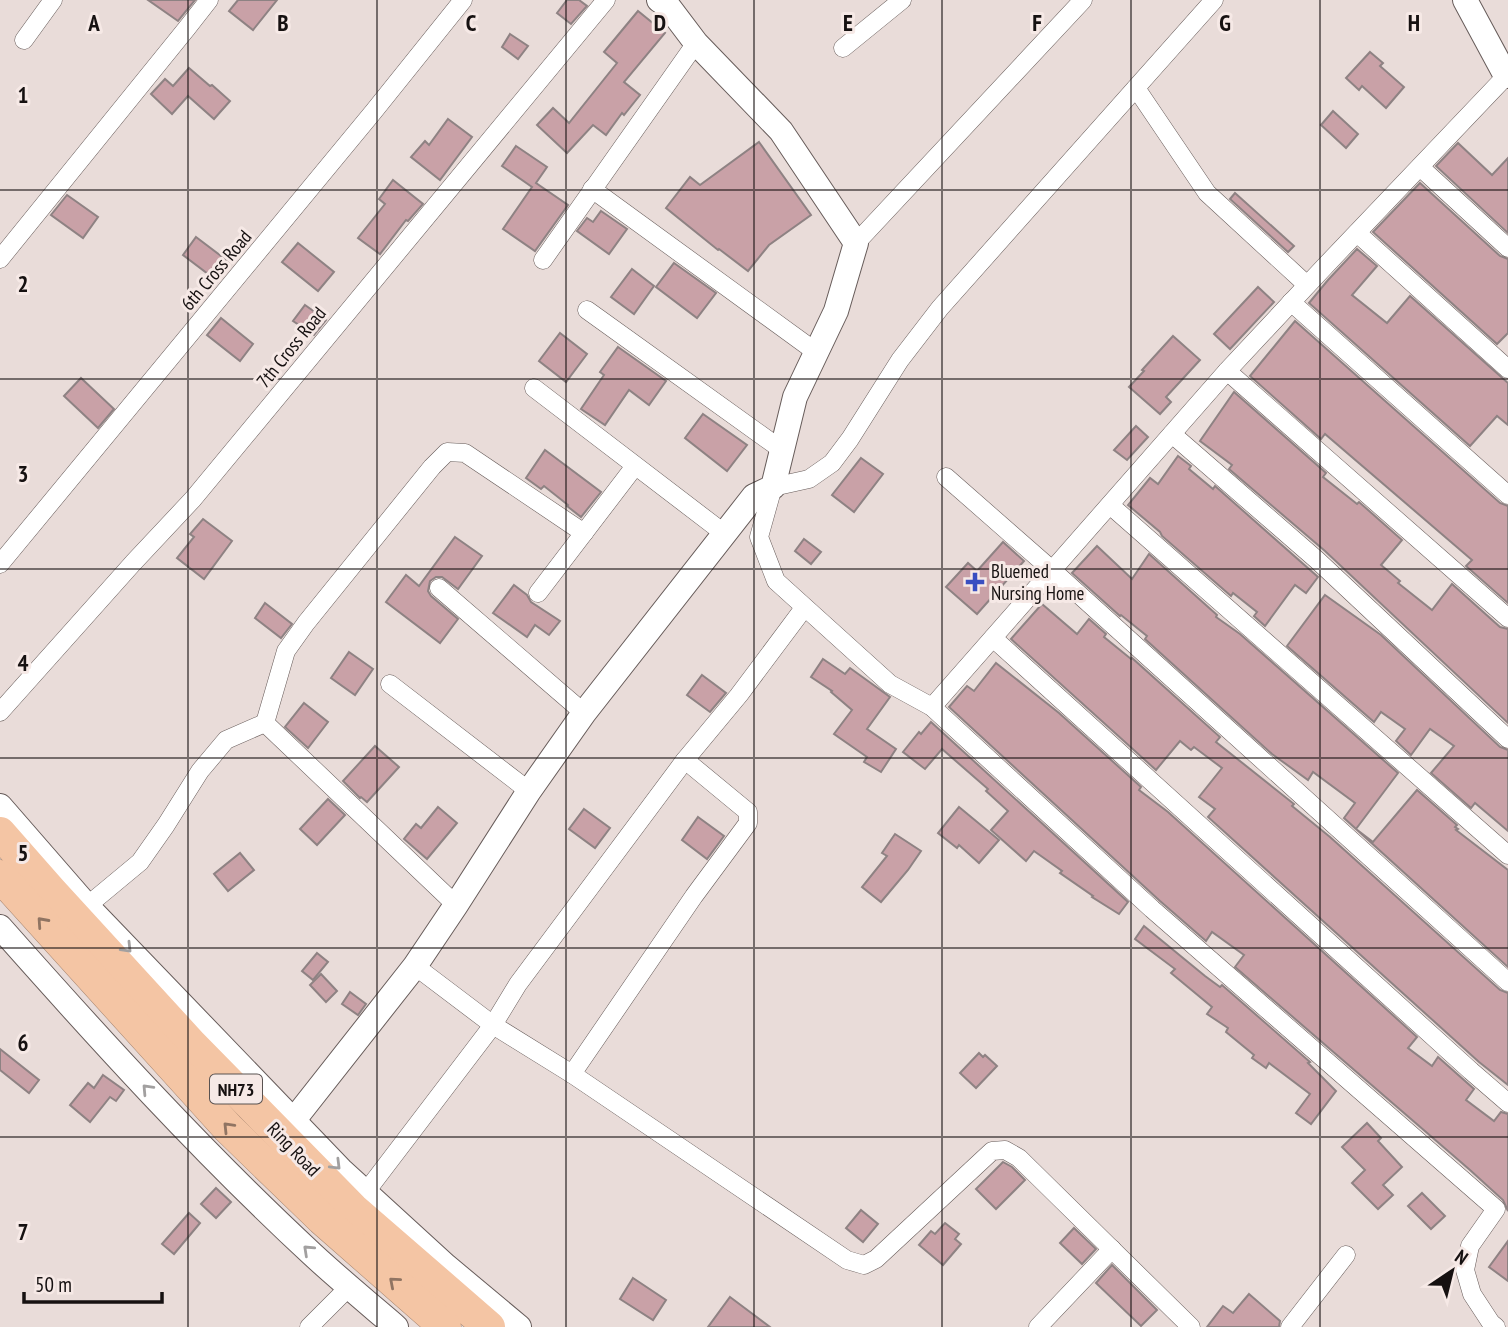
<svg xmlns="http://www.w3.org/2000/svg" width="1508" height="1327" viewBox="0 0 1508 1327" font-family="'PT Sans Narrow',sans-serif">
<rect width="100%" height="100%" fill="#e9dcd9"/>
<g fill="#c9a1a7" stroke="#8e8283" stroke-width="2">
<polygon points="148,0 195,0 178,21"/>
<polygon points="238,0 277,0 253,30 229,11"/>
<polygon points="567,0 579,0 587,6 571,24 557,13"/>
<polygon points="638,11 665,33 624,82 640,95 624,115 622,113 606,135 593,125 567,153 537,125 553,108 569,123 617,63 604,52"/>
<polygon points="510,34 528,46 518,59 502,47"/>
<polygon points="1370,52 1383,63 1380,66 1404,87 1386,108 1362,86 1359,90 1346,78"/>
<polygon points="189,68 210,86 212,85 230,101 214,119 188,96 172,114 151,94 165,79 173,86"/>
<polygon points="1333,111 1358,134 1346,148 1321,125"/>
<polygon points="448,119 472,137 440,180 411,157 425,141 429,145"/>
<polygon points="759,142 811,215 769,245 748,271 719,249 718,250 666,208 690,177 700,185"/>
<polygon points="1458,143 1492,175 1508,158 1508,233 1436,166"/>
<polygon points="516,146 547,167 536,183 568,205 535,251 503,229 532,187 502,166"/>
<polygon points="393,180 423,204 408,221 406,220 380,254 358,238 385,204 379,199"/>
<polygon points="1420,183 1500,256 1508,259 1508,333 1497,344 1373,232"/>
<polygon points="1235,193 1294,246 1288,252 1230,199"/>
<polygon points="67,195 98,217 83,238 51,215"/>
<polygon points="601,211 627,229 609,254 577,231 587,218 593,222"/>
<polygon points="196,237 229,262 216,280 183,255"/>
<polygon points="298,243 334,272 318,291 282,262"/>
<polygon points="1357,249 1377,266 1352,295 1387,323 1410,296 1508,383 1508,425 1497,416 1470,446 1309,303 1328,280"/>
<polygon points="674,263 716,293 697,318 656,287"/>
<polygon points="632,269 654,286 634,314 611,297"/>
<polygon points="1258,287 1274,302 1230,349 1214,334"/>
<polygon points="305,305 326,320 314,335 293,321"/>
<polygon points="221,318 253,344 240,361 207,335"/>
<polygon points="1295,321 1500,503 1508,506 1508,603 1466,566 1472,560 1325,434 1321,439 1250,376"/>
<polygon points="560,333 587,354 566,382 539,361"/>
<polygon points="1173,336 1200,360 1166,397 1171,402 1160,414 1129,387 1144,371 1142,370"/>
<polygon points="618,347 666,381 649,405 629,390 605,425 581,409 604,375 600,372"/>
<polygon points="81,378 114,409 98,428 64,396"/>
<polygon points="1234,392 1326,473 1323,477 1357,504 1359,502 1402,540 1381,565 1400,581 1398,583 1432,610 1452,584 1500,627 1508,629 1508,723 1325,551 1229,469 1232,465 1200,441"/>
<polygon points="703,414 747,445 727,471 685,438"/>
<polygon points="1136,426 1148,437 1127,460 1114,450"/>
<polygon points="545,450 601,492 581,517 567,506 568,505 544,486 541,489 526,478"/>
<polygon points="1178,456 1191,466 1189,469 1213,489 1215,486 1318,577 1306,593 1295,585 1265,626 1254,616 1257,612 1233,593 1231,596 1162,536 1160,532 1128,505 1150,478 1158,484"/>
<polygon points="861,458 883,474 854,512 832,495"/>
<polygon points="203,519 232,541 204,579 177,558 194,537 190,534"/>
<polygon points="455,537 482,556 458,589 442,577 436,577 430,581 428,591 431,596 458,619 440,643 386,602 406,575 419,586"/>
<polygon points="804,539 821,552 811,564 795,551"/>
<polygon points="1003,542 1024,561 977,614 946,587 968,563 977,571"/>
<polygon points="1097,546 1132,579 1149,554 1217,615 1216,617 1240,634 1398,773 1356,829 1373,842 1417,790 1457,825 1455,827 1458,829 1456,830 1508,870 1508,967 1344,818 1355,803 1313,772 1308,780 1272,754 1145,639 1147,636 1121,615 1120,616 1072,573"/>
<polygon points="514,585 527,595 531,602 560,621 549,635 535,625 527,637 493,613"/>
<polygon points="1325,595 1381,635 1500,747 1508,750 1508,831 1475,803 1471,808 1431,773 1454,746 1430,729 1411,755 1396,741 1405,729 1381,712 1374,722 1287,646"/>
<polygon points="265,603 292,624 281,638 255,618"/>
<polygon points="1042,604 1077,634 1089,619 1106,634 1104,637 1131,659 1132,658 1220,737 1216,742 1294,804 1292,806 1330,837 1500,990 1508,993 1508,1085 1479,1062 1208,817 1215,809 1199,797 1222,768 1194,747 1191,750 1180,741 1156,770 1011,639"/>
<polygon points="349,652 373,669 355,695 331,678"/>
<polygon points="823,659 845,674 850,668 890,697 867,729 896,749 881,772 864,762 867,757 834,734 852,710 831,692 832,691 811,677"/>
<polygon points="996,663 1059,713 1141,787 1139,790 1168,812 1417,1037 1408,1048 1432,1066 1438,1057 1474,1089 1466,1100 1494,1121 1501,1112 1508,1114 1508,1211 1503,1200 1470,1170 1235,967 1244,955 1212,932 1206,941 1160,901 949,707 967,686 974,691"/>
<polygon points="702,675 726,693 710,712 687,695"/>
<polygon points="304,703 328,722 308,748 285,727"/>
<polygon points="931,722 1128,902 1119,914 1092,897 1093,896 1060,873 1062,871 1034,851 1026,861 991,830 1008,811 986,791 988,789 942,749 925,769 903,752 919,732 921,734"/>
<polygon points="375,746 399,767 367,802 361,797 360,798 343,781"/>
<polygon points="328,799 345,815 317,845 300,829"/>
<polygon points="438,807 457,823 427,859 404,839 416,824 421,828"/>
<polygon points="959,807 999,840 979,863 959,845 957,848 938,833"/>
<polygon points="584,809 610,828 595,848 569,829"/>
<polygon points="698,817 724,836 707,859 682,840"/>
<polygon points="895,834 921,851 908,870 881,902 862,887 887,856 882,853"/>
<polygon points="240,853 254,870 228,891 214,874"/>
<polygon points="1144,926 1205,976 1220,987 1222,985 1310,1062 1308,1063 1336,1091 1311,1124 1296,1113 1310,1094 1269,1063 1266,1068 1252,1058 1254,1055 1226,1032 1228,1028 1207,1014 1212,1007 1171,973 1175,969 1135,939"/>
<polygon points="317,953 328,962 313,980 302,971"/>
<polygon points="321,974 337,991 326,1002 310,985"/>
<polygon points="350,992 366,1004 358,1015 342,1004"/>
<polygon points="0,1049 39,1080 29,1093 0,1070"/>
<polygon points="979,1053 983,1057 985,1055 997,1066 976,1088 960,1073"/>
<polygon points="103,1075 124,1090 116,1101 110,1097 90,1122 70,1105 88,1083 94,1088"/>
<polygon points="1367,1123 1381,1138 1378,1141 1402,1167 1383,1185 1393,1195 1378,1209 1352,1183 1365,1170 1342,1147"/>
<polygon points="1003,1162 1012,1167 1025,1180 996,1209 976,1189"/>
<polygon points="216,1188 231,1202 216,1218 201,1204"/>
<polygon points="1422,1193 1445,1216 1431,1229 1408,1206"/>
<polygon points="861,1210 878,1224 863,1242 846,1228"/>
<polygon points="189,1213 200,1223 174,1254 162,1244"/>
<polygon points="945,1223 959,1234 955,1239 961,1244 943,1265 919,1245 931,1231 935,1234"/>
<polygon points="1074,1228 1096,1249 1082,1264 1060,1243"/>
<polygon points="1508,1241 1508,1281 1489,1267"/>
<polygon points="1112,1265 1157,1310 1141,1326 1096,1283"/>
<polygon points="633,1278 666,1300 653,1320 620,1299"/>
<polygon points="1249,1294 1280,1321 1279,1327 1207,1327 1223,1306 1233,1313"/>
<polygon points="730,1297 770,1327 708,1327"/>
</g>
<g fill="none" stroke-linecap="round" stroke-linejoin="round">
<g stroke="#675c5a" stroke-width="19">
<g id="street">
<polyline points="1214,0 940,308 900,360 850,439 832,463 809,479 773,487 759,537 776,581 890,684 932,707 1152,909 1496,1209 1470,1246 1465,1270 1472,1294 1491,1323 1496,1327"/>
<polyline points="24,40 53,0"/>
<polyline points="843,48 902,0"/>
<polyline points="1136,88 1207,193 1307,285"/>
<polyline points="1420,167 1508,248"/>
<polyline points="592,189 816,352"/>
<polyline points="1357,233 1508,369"/>
<polyline points="856,243 1083,0"/>
<polyline points="0,259 187,28 209,0"/>
<polyline points="543,260 696,43"/>
<polyline points="1291,302 1508,495"/>
<polyline points="587,310 782,450"/>
<polyline points="1227,371 1508,618"/>
<polyline points="534,388 725,534"/>
<polyline points="1172,434 1317,560 1508,739"/>
<polyline points="946,477 1052,570 1508,982"/>
<polyline points="1110,505 1508,855"/>
<polyline points="0,564 374,111 463,0"/>
<polyline points="439,588 584,713"/>
<polyline points="538,593 635,466"/>
<polyline points="993,638 1471,1071 1508,1103"/>
<polyline points="390,684 529,791"/>
<polyline points="932,707 1227,371 1327,264 1508,74"/>
<polyline points="0,712 133,563 193,499 606,0"/>
<polyline points="265,723 286,651 306,623 432,467 447,452 465,453 584,533"/>
<polyline points="87,906 140,862 166,825 200,771 226,740 265,723 456,905"/>
<polyline points="415,966 493,1025 572,1074 694,896 748,823 748,812 685,760"/>
<polyline points="572,1074 847,1260 864,1265 876,1259 992,1151 1005,1150 1019,1158 1191,1327"/>
<polyline points="359,1201 493,1025 518,984 685,760 739,695 804,608"/>
<polyline points="309,1327 349,1287"/>
<polyline points="1038,1327 1112,1249"/>
<polyline points="1290,1327 1346,1255"/>
</g>
</g>
<g stroke="#675c5a" stroke-width="26">
<g id="secondary">
<polyline points="1465,0 1506,76"/>
<polyline points="0,806 87,906 341,1170 446,1266 519,1327"/>
<path d="M0,927C100,1040 201,1151 312,1254C339,1279 368,1303 396,1327"/>
<polyline points="293,1121 415,966 456,905 529,791 584,713 754,496 773,487 795,397 836,311 856,243 781,131 696,43 668,6 659,0"/>
</g>
</g>
<g stroke="#a68671" stroke-width="33">
<g id="highway">
<polyline points="0,833 51,891 192,1045 353,1209 489,1327"/>
<polyline points="0,876 228,1128 322,1219 445,1327"/>
</g>
</g>
<use href="#street" stroke="#fff" stroke-width="18"/>
<use href="#secondary" stroke="#fff" stroke-width="24"/>
<use href="#highway" stroke="#f4c5a4" stroke-width="32"/>
</g>
<defs><path id="oneway-chevron" d="M-2-3.5L2.5 0L-2 3.5" fill="none" stroke-width="1.6" stroke-linecap="round" stroke-linejoin="round" transform="scale(1.75)"/></defs>
<g stroke="#907462">
<use href="#oneway-chevron" transform="translate(42 922) rotate(-132)"/>
<use href="#oneway-chevron" transform="translate(228 1127) rotate(-134)"/>
<use href="#oneway-chevron" transform="translate(394 1282) rotate(-139)"/>
</g>
<g stroke="#a2a0a0">
<use href="#oneway-chevron" transform="translate(127 948) rotate(46)"/>
<use href="#oneway-chevron" transform="translate(147 1089) rotate(-133)"/>
<use href="#oneway-chevron" transform="translate(336 1165) rotate(45)"/>
<use href="#oneway-chevron" transform="translate(308 1250) rotate(-137)"/>
</g>
<path fill="none" stroke="#161111" stroke-width="2" stroke-opacity="0.55" d="M188,0V1327M377,0V1327M566,0V1327M754,0V1327M942,0V1327M1131,0V1327M1320,0V1327M0,190H1508M0,379H1508M0,569H1508M0,758H1508M0,948H1508M0,1137H1508"/>
<path fill="#394fc1" stroke="#f6e9e6" stroke-width="2.5" d="M971.5 571.5h7v7h7v7h-7v7h-7v-7h-7v-7h7z"/>
<g text-anchor="middle" dominant-baseline="central" stroke-width="6" stroke-linejoin="round" paint-order="stroke">
<rect fill="#f6e9e6" stroke="#595251" stroke-width="2" x="210" y="1074.5" width="52" height="29" rx="5"/>
<g font-size="18" font-weight="bold" fill="#161111">
<text x="236" y="1089">NH73</text>
</g>
<g font-size="19" fill="#161111" stroke="#f6e9e6">
<text transform="translate(216 270) rotate(-50)">6th Cross Road</text>
<text transform="translate(291 347) rotate(-51)">7th Cross Road</text>
<text transform="translate(294 1149) rotate(46)">Ring Road</text>
</g>
<g font-size="19" fill="#161111" stroke="#f6e9e6" text-anchor="start">
<text x="991" y="571">Bluemed<tspan x="991" dy="22">Nursing Home</tspan></text>
</g>
</g>
<g font-size="23" text-anchor="middle" font-weight="bold" fill="#161111" stroke="#f6e9e6" stroke-width="6" stroke-linejoin="round" paint-order="stroke">
<text x="94" y="31">A</text>
<text x="283" y="31">B</text>
<text x="471" y="31">C</text>
<text x="660" y="31">D</text>
<text x="848" y="31">E</text>
<text x="1037" y="31">F</text>
<text x="1225" y="31">G</text>
<text x="1414" y="31">H</text>
<text x="23" y="103">1</text>
<text x="23" y="292">2</text>
<text x="23" y="482">3</text>
<text x="23" y="671">4</text>
<text x="23" y="861">5</text>
<text x="23" y="1051">6</text>
<text x="23" y="1240">7</text>
</g>
<g transform="translate(1452 1271) rotate(35)" stroke="#f6e9e6" stroke-width="5" paint-order="stroke">
<path d="M0-5L12 26L0 18L-12 26Z" fill="#161111"/>
<text y="-10" font-size="19" font-weight="bold" text-anchor="middle" fill="#161111">N</text>
</g>
<path d="M24 1292v10h138v-10" fill="none" stroke="#161111" stroke-width="3.5"/>
<text x="35" y="1292" font-size="21" fill="#161111" stroke="#f6e9e6" stroke-width="5" paint-order="stroke">50 m</text>
</svg>
